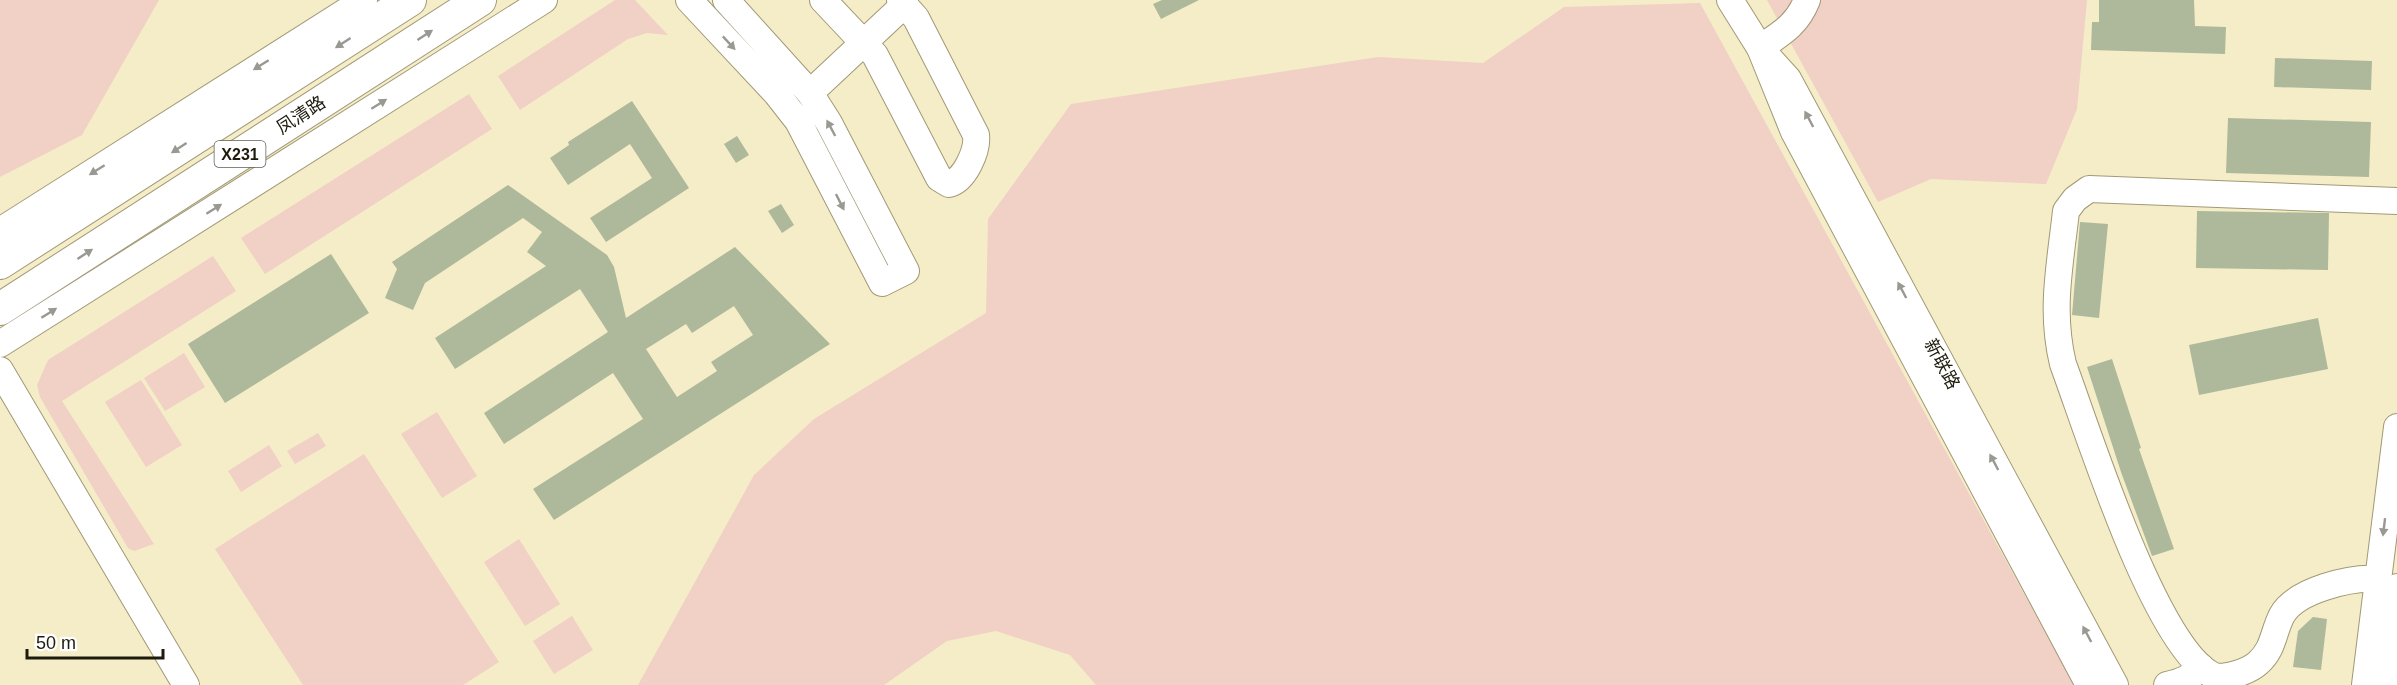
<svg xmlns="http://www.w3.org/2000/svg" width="2397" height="685" viewBox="0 0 2397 685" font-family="Helvetica,'Noto Sans SC',sans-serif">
<rect width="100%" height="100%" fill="#f5edc8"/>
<g fill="#f1d0c5">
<polygon points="0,0 159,0 82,135 0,177"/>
<polygon points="615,0 635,0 668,35 647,33 628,39 520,110 498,76"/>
<polygon points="1767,0 2087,0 2077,109 2046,184 1931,179 1878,202"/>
<polygon points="1700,3 2074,685 1096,685 1070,655 996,631 947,641 884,685 638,685 754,475 814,419 986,313 988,219 1071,104 1378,57 1483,63 1564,7"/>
<polygon points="469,94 492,129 265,274 241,238"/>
<polygon points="213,256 236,291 62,401 154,544 134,551 128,548 40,397 37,385 48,360"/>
<polygon points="184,353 205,387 165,411 144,378"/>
<polygon points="141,380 182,445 146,467 105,402"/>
<polygon points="437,412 477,476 442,498 401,434"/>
<polygon points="318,433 326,446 295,464 287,451"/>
<polygon points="269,445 282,466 241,492 228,471"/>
<polygon points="364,454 499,662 463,685 303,685 215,549"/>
<polygon points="519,539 560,604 525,626 484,562"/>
<polygon points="572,616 593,650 554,674 533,641"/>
</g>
<g fill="#adb99a" fill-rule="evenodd">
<polygon points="1162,0 1199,0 1161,19 1153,4"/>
<polygon points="2099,0 2194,0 2195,26 2226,27 2225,54 2091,50 2092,22 2099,22"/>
<polygon points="2275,58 2372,61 2371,90 2274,87"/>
<polygon points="632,101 689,188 606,242 590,218 652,178 630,144 568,185 550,158 569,145 568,142"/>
<polygon points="2228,118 2371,122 2369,177 2226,173"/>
<polygon points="737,136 749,155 736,163 724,144"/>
<path d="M508,185L607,255L614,267L626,318L735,247L830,344L554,520L533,489L643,419L613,373L504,444L484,413L608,332L580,289L455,369L435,338L546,266L527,252L542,232L523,218L425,283L413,310L385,298L397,269L392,262ZM734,306L753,335L711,362L717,371L677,397L646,349L686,324L692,333Z"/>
<polygon points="781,204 794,225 782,233 768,211"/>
<polygon points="2197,211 2329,213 2328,270 2196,268"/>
<polygon points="2080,222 2108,224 2099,318 2072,315"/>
<polygon points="331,254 369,313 225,403 188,344"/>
<polygon points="2318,318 2328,369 2199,395 2189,345"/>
<polygon points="2112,359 2141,448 2139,449 2174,549 2152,556 2121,472 2087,367"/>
<polygon points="2313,617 2327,619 2321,670 2293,667 2298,631"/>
</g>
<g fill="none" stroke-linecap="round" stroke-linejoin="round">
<g stroke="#a19976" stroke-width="28">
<g id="minor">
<polyline points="689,0 776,93 798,121 882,283 906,271 829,123 810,93 726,0"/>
<path d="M823,0L875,55L939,178L949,184C965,180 978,150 976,135L916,18L900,0"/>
<path d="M1730,0L1760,48C1782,33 1797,25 1807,0"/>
<polyline points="810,93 905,4"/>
<polyline points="0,231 364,0"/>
<polyline points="0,344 544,0"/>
<polyline points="0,370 186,685"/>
<path d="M2377,579C2351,577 2296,590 2282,615C2273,632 2274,649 2258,663C2249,671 2223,681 2212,675C2154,644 2088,431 2063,364C2050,310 2060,266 2066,211L2075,199L2089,189L2397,201"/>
<polyline points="2089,685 1794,132 1760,48 1788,79 2115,685"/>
<path d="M2167,685C2181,682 2191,678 2201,667"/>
<polyline points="2365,685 2397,427"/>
<polyline points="2386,685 2397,587"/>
</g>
</g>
<g stroke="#a19976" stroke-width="34">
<g id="major">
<polyline points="0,263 410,0"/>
<polyline points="0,309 480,0"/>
</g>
</g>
<use href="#minor" stroke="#fff" stroke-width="26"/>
<use href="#major" stroke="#fff" stroke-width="32"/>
</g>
<defs><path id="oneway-solid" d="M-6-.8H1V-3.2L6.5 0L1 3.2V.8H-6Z" transform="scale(1.5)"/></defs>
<g fill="#9a9892">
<use href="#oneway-solid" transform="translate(425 35) rotate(-33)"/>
<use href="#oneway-solid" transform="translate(343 43) rotate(147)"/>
<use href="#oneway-solid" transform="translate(729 43) rotate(47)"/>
<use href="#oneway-solid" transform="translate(261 65) rotate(148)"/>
<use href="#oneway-solid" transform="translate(379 104) rotate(-32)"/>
<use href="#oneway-solid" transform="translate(1809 119) rotate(-118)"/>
<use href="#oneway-solid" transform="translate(831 128) rotate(-118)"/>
<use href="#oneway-solid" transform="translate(179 148) rotate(147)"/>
<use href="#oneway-solid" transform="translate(97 170) rotate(148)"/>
<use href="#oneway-solid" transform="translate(840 202) rotate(63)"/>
<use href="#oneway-solid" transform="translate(214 209) rotate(-32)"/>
<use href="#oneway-solid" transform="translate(85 254) rotate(-33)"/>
<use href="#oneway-solid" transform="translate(1902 290) rotate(-118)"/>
<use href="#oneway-solid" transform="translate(49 313) rotate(-32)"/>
<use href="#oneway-solid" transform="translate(1994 462) rotate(-118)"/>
<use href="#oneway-solid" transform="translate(2384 527) rotate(97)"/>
<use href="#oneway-solid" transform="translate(2087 634) rotate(-118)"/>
</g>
<g text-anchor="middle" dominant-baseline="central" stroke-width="4.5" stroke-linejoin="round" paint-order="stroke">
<rect fill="#fff" stroke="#625f56" stroke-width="1.5" x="214.5" y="141" width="51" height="26" rx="4.5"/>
<g font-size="16" font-weight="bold" fill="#1e1b0d">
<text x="240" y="154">X231</text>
</g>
<g font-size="18" fill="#1e1b0d" stroke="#fff">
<text transform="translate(301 115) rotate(-33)">凤清路</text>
<text transform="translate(1942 364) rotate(62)">新联路</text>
</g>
</g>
<path d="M27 649v9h136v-9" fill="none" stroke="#1e1b0d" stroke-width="3"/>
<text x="36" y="649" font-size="18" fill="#1e1b0d" stroke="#ffffff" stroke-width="4.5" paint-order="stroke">50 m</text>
</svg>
